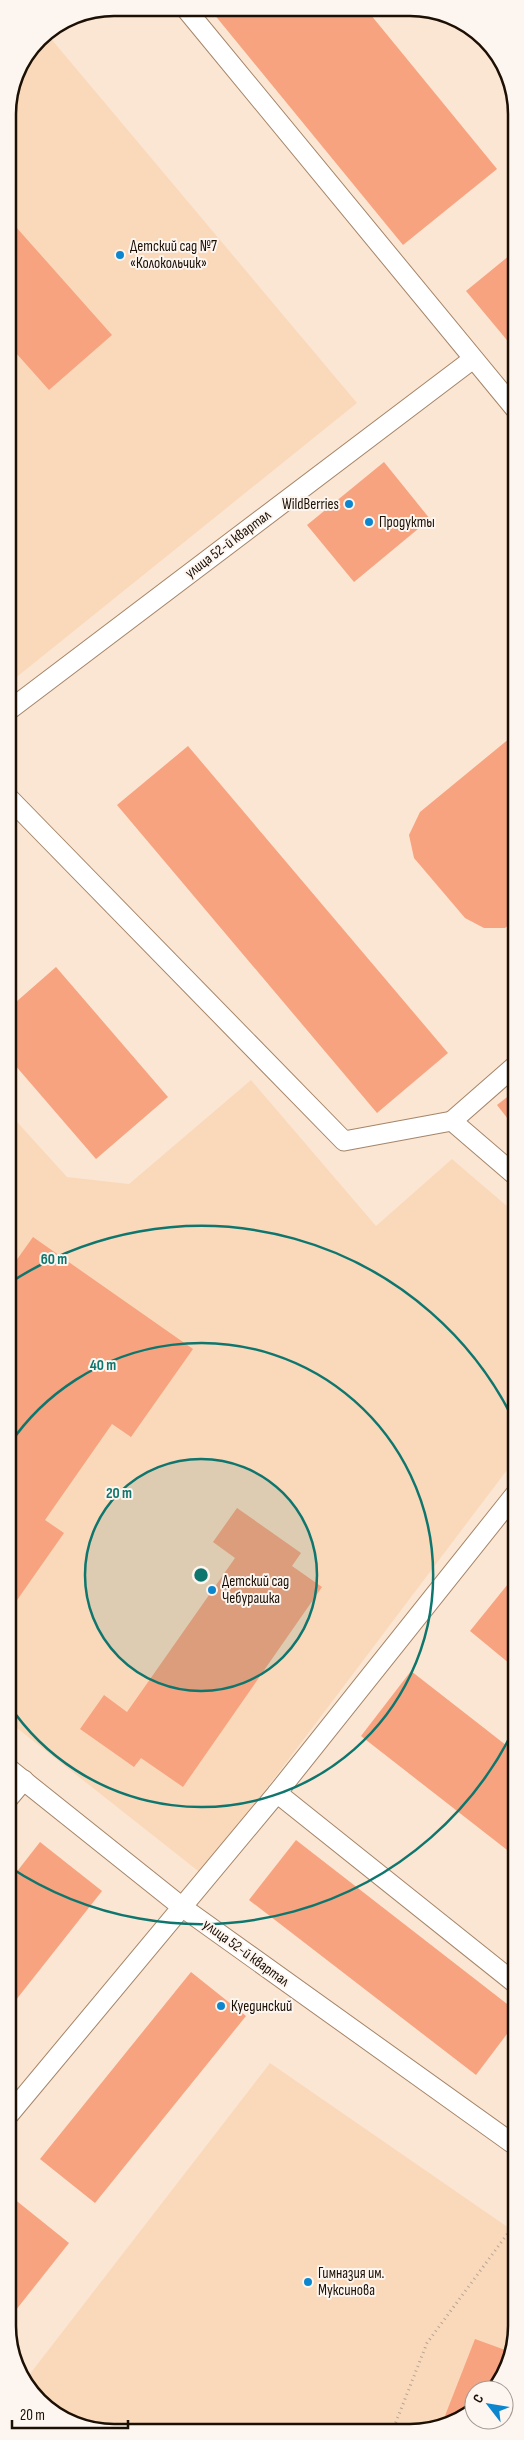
<svg xmlns="http://www.w3.org/2000/svg" width="524" height="2440" viewBox="0 0 524 2440" font-family="'Sofia Sans Condensed',sans-serif">
<rect width="100%" height="100%" fill="#fbe6d3"/>
<g fill="#fad9bb">
<polygon points="47,34 357,403 8,684 8,108 16,73 39,39"/>
<polygon points="251,1080 376,1226 452,1159 516,1214 516,1458 202,1874 8,1721 8,1112 67,1177 129,1184"/>
<polygon points="270,2063 516,2233 516,2332 492,2390 474,2390 474,2408 457,2421 423,2432 93,2430 34,2396 26,2379"/>
</g>
<g fill="#f7a37f">
<polygon points="209,8 366,9 497,169 403,245"/>
<polygon points="8,218 112,335 49,390 8,344"/>
<polygon points="516,250 516,351 466,291"/>
<polygon points="384,462 430,519 354,582 307,525"/>
<polygon points="516,733 516,920 505,928 484,928 465,918 414,858 409,835 420,812"/>
<polygon points="188,746 448,1053 377,1113 117,805"/>
<polygon points="56,967 168,1097 96,1159 8,1057 8,1009"/>
<polygon points="516,1090 516,1129 497,1105"/>
<polygon points="33,1237 193,1349 131,1437 112,1424 45,1520 64,1533 8,1613 8,1272"/>
<polygon points="237,1508 301,1553 292,1566 322,1587 183,1787 141,1758 134,1767 80,1729 104,1695 127,1712 235,1558 213,1542"/>
<polygon points="516,1574 516,1669 470,1631"/>
<polygon points="411,1671 516,1753 516,1857 361,1736"/>
<polygon points="296,1840 516,2011 516,2022 476,2075 249,1900"/>
<polygon points="40,1842 102,1891 8,2010 8,1883"/>
<polygon points="191,1972 246,2016 95,2203 40,2159"/>
<polygon points="8,2194 69,2243 8,2320"/>
<polygon points="475,2339 508,2351 492,2390 474,2390 474,2408 457,2421 441,2426"/>
</g>
<g fill="none" stroke-linecap="round" stroke-linejoin="round">
<g stroke="#a58568" stroke-width="21">
<g id="lane">
<polyline points="185,8 516,410"/>
<polyline points="8,711 473,359"/>
<polyline points="8,797 344,1141 452,1121"/>
<polyline points="516,1065 452,1121 516,1176"/>
<polyline points="8,1768 182,1907 516,2146"/>
<polyline points="277,1793 516,1493"/>
<polyline points="8,1799 24,1780"/>
<polyline points="8,2116 277,1793 516,1984"/>
</g>
</g>
<polyline stroke="#b5a393" stroke-width="3" stroke-dasharray="1 4" stroke-linecap="butt" points="392,2432 427,2343 511,2229"/>
<use href="#lane" stroke="#fff" stroke-width="19"/>
</g>
<circle cx="201" cy="1575" r="116" fill="#0f766e" fill-opacity=".12"/>
<g fill="none" stroke="#0f766e" stroke-width="2.5">
<circle cx="201" cy="1575" r="116"/>
<path d="M9 1445A232 232 0 1 1 9 1705"/>
<path d="M516 1725A349 349 0 0 1 8 1866M8 1284A349 349 0 0 1 516 1425"/>
</g>
<g fill="#0c87cf" stroke="#fdf6f0" stroke-width="2">
<circle cx="120" cy="255" r="5"/>
<circle cx="349" cy="504" r="5"/>
<circle cx="369" cy="522" r="5"/>
<circle cx="212" cy="1590" r="5"/>
<circle cx="221" cy="2006" r="5"/>
<circle cx="308" cy="2282" r="5"/>
</g>
<g text-anchor="middle" dominant-baseline="central" stroke-width="4" stroke-linejoin="round" paint-order="stroke">
<g font-size="15" fill="#1c1005" stroke="#fdf6f0" text-anchor="start">
<text x="130" y="246">Детский сад №7<tspan x="130" dy="17">«Колокольчик»</tspan></text>
<text x="339" y="504" text-anchor="end">WildBerries</text>
<text x="379" y="522">Продукты</text>
<text x="222" y="1581">Детский сад<tspan x="222" dy="17">Чебурашка</tspan></text>
<text x="231" y="2006">Куединский</text>
<text x="318" y="2273">Гимназия им.<tspan x="318" dy="17">Муксинова</tspan></text>
</g>
<g font-size="15" fill="#1c1005" stroke="#fdf6f0">
<text transform="translate(228 544) rotate(-37)">улица 52-й квартал</text>
<text transform="translate(246 1953) rotate(36)">улица 52-й квартал</text>
</g>
</g>
<path d="M0 0H524V2440H0ZM114 16H410A98 98 0 0 1 508 114V2326A98 98 0 0 1 410 2424H114A98 98 0 0 1 16 2326V114A98 98 0 0 1 114 16Z" fill="#fdf6f0" fill-rule="evenodd"/>
<path fill="none" stroke="#1c1005" stroke-width="2.5" d="M114 16H410A98 98 0 0 1 508 114V2326A98 98 0 0 1 410 2424H114A98 98 0 0 1 16 2326V114A98 98 0 0 1 114 16Z"/>
<circle cx="201" cy="1575" r="8" fill="#0f766e" stroke="#fdf6f0" stroke-width="2.5"/>
<g font-size="15" text-anchor="middle" font-weight="bold" fill="#0f766e" stroke="#fdf6f0" stroke-width="4" stroke-linejoin="round" paint-order="stroke">
<text x="54" y="1264">60 m</text>
<text x="103" y="1370">40 m</text>
<text x="119" y="1498">20 m</text>
</g>
<g transform="translate(489 2405) rotate(301)"><circle r="24" fill="#fdf6f0" stroke="#a39a92"/>
<path d="M0-4L9 19L0 12L-9 19Z" fill="#0c87cf"/>
<text y="-8" font-size="14" font-weight="bold" text-anchor="middle" fill="#1c1005">С</text>
</g>
<path d="M12 2420v8h116v-8" fill="none" stroke="#1c1005" stroke-width="2.5"/>
<text x="20" y="2420" font-size="15" fill="#1c1005" stroke="#fdf6f0" stroke-width="4" paint-order="stroke">20 m</text>
</svg>
